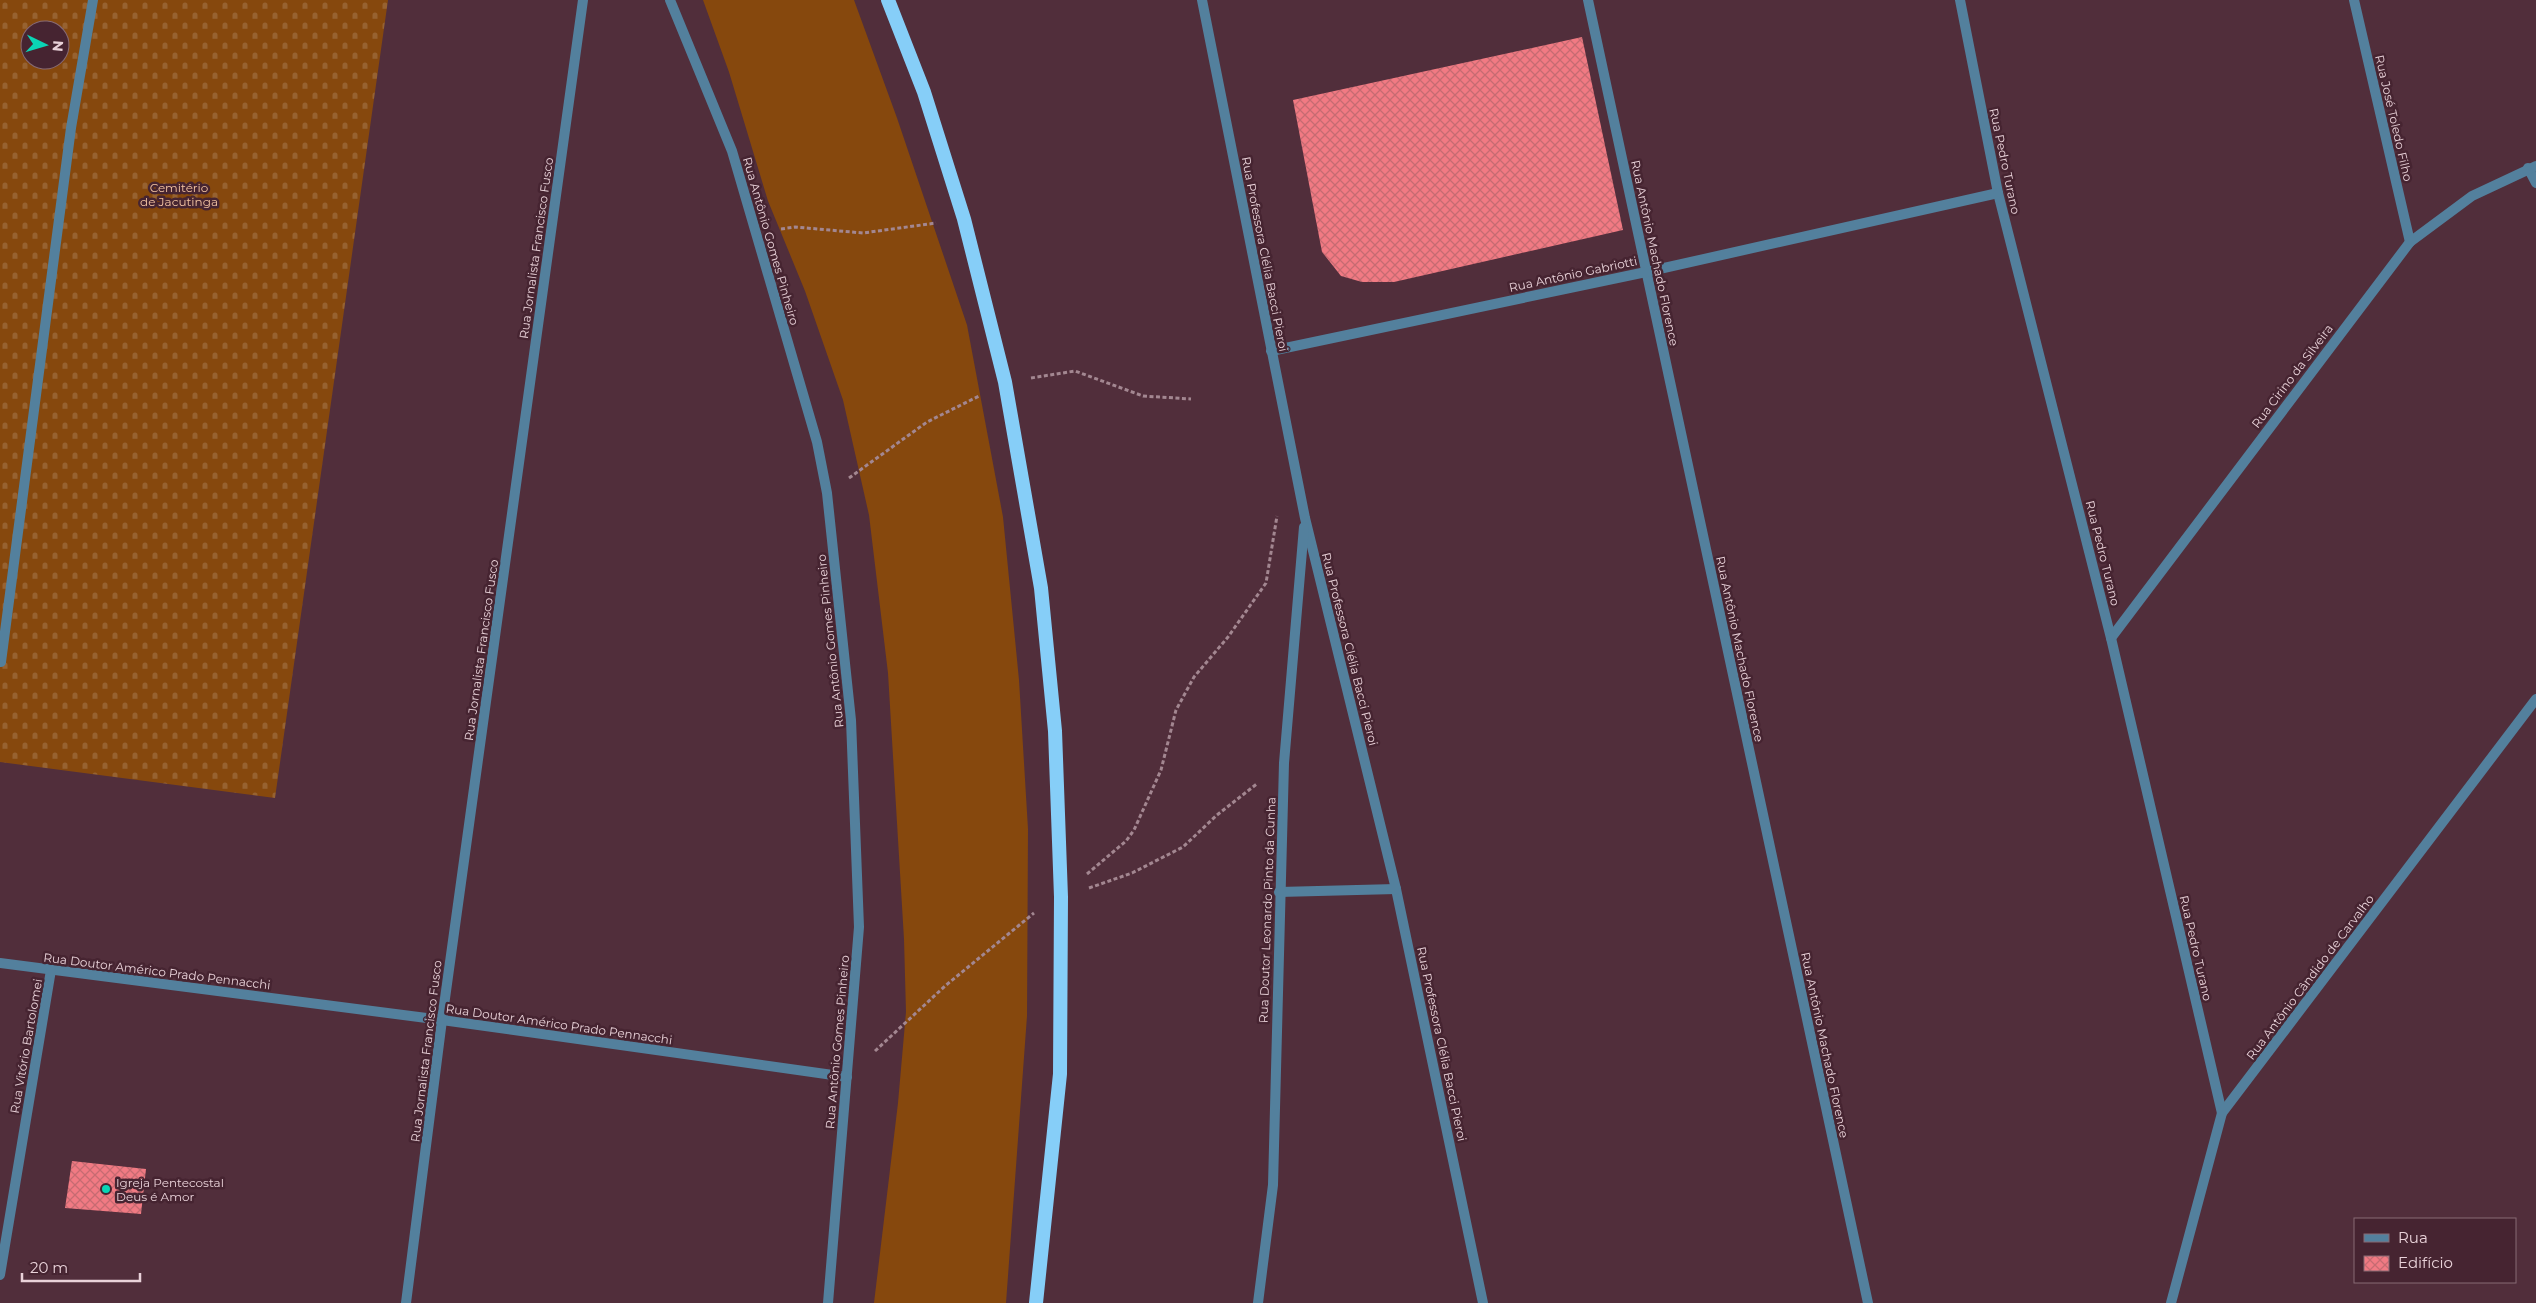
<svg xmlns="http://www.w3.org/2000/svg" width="2536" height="1303" viewBox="0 0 2536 1303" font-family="Montserrat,sans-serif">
<defs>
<pattern id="cemetery-stones" width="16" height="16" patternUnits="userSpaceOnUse" patternTransform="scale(1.25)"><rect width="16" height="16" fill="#86480d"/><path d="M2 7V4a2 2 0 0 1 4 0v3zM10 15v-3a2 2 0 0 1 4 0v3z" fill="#976230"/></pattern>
<pattern id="building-cross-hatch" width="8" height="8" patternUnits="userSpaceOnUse" patternTransform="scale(1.25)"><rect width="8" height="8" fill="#f17a83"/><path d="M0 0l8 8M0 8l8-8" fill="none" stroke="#c66b72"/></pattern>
</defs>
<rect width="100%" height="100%" fill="#512e3b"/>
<polygon fill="#86480d" points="703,0 854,0 897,118 967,325 1003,517 1019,680 1028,829 1027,1016 1006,1303 874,1303 898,1103 906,1012 904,939 888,673 869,515 843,400 805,291 768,201 729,72"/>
<path fill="url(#cemetery-stones)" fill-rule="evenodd" d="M0,0H388L275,798L0,762ZM30,30H60V60H30Z"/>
<g fill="url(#building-cross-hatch)">
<polygon points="1582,37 1623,230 1394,282 1362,282 1341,276 1322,252 1293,100"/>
<polygon points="72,1161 146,1169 141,1214 65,1208"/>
</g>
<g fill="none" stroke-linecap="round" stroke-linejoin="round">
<g stroke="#a38791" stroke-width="3" stroke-dasharray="4 2.5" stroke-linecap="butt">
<polyline points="781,229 795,227 863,233 936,223"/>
<polyline points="1031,378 1075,371 1143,396 1191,399"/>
<polyline points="849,478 927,422 979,396"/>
<polyline points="1087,874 1126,841 1134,830 1161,770 1176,710 1194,677 1228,637 1266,583 1277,516"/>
<polyline points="1089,888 1132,873 1183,847 1217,815 1258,783"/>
<polyline points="875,1051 945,986 1034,913"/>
</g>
<polyline stroke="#53809d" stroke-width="10" points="1,662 71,128 93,0"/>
<g stroke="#53809d" stroke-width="10">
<polyline points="670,0 732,151 817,442 827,493 851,720 859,927 828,1303"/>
<polyline points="1202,0 1305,518 1396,889 1483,1303"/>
<polyline points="1588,0 1868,1303"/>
<polyline points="1960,0 1998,193 2111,638 2222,1113"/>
<polyline points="2354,0 2410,242"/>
<polyline points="2528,168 2536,183"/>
<polyline points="1271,351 1646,272 1998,193"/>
<polyline points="2111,638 2410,242 2472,196 2536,166"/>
<polyline points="1279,892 1396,889"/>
<polyline points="0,963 442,1020 847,1077"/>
<polyline points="0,1275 51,970"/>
<polyline points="406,1303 442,1020 583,0"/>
<polyline points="1258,1303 1273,1185 1284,763 1304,527"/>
<polyline points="2171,1303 2222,1113 2536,699"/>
</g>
<polyline stroke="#86cef8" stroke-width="14" points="888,0 924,92 964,219 1005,382 1041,588 1055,731 1061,897 1060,1074 1036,1303"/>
</g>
<circle fill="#0ad5b5" stroke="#462431" stroke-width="2" cx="106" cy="1189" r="5"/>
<g text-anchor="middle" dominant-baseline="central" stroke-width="5" stroke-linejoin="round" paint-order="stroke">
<g font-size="12" fill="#e9d2d9" stroke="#462431">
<text transform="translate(2394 118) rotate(77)">Rua José Toledo Filho</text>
<text transform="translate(2005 161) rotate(78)">Rua Pedro Turano</text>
<text transform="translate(771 241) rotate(74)">Rua Antônio Gomes Pinheiro</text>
<text transform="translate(536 248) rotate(-82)">Rua Jornalista Francisco Fusco</text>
<text transform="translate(1655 253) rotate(78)">Rua Antônio Machado Florence</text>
<text transform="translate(1265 254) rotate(79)">Rua Professora Clélia Bacci Pieroi</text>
<text transform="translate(1573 274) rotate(-12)">Rua Antônio Gabriotti</text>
<text transform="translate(2292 376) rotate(-53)">Rua Cirino da Silveira</text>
<text transform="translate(2103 553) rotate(76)">Rua Pedro Turano</text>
<text transform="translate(830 641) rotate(-96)">Rua Antônio Gomes Pinheiro</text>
<text transform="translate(1350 649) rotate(76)">Rua Professora Clélia Bacci Pieroi</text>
<text transform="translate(1740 649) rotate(78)">Rua Antônio Machado Florence</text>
<text transform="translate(481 650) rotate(-82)">Rua Jornalista Francisco Fusco</text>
<text transform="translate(1267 910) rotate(-88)">Rua Doutor Leonardo Pinto da Cunha</text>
<text transform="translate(2196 948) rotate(77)">Rua Pedro Turano</text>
<text transform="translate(157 971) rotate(7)">Rua Doutor Américo Prado Pennacchi</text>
<text transform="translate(2310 977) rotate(-53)">Rua Antônio Cândido de Carvalho</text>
<text transform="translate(559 1024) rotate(8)">Rua Doutor Américo Prado Pennacchi</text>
<text transform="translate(837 1042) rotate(-85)">Rua Antônio Gomes Pinheiro</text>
<text transform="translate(1442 1044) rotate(78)">Rua Professora Clélia Bacci Pieroi</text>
<text transform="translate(1825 1045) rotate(78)">Rua Antônio Machado Florence</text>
<text transform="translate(26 1046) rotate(-80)">Rua Vitório Bartolomei</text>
<text transform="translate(426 1051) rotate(-83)">Rua Jornalista Francisco Fusco</text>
</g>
<g font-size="12" fill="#f4c4a3" stroke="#462431">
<text x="179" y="187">Cemitério<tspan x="179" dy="14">de Jacutinga</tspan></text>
</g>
<g font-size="12" fill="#e9d2d9" stroke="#462431" text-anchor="start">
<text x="116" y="1182">Igreja Pentecostal<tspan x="116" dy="14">Deus é Amor</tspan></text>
</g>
</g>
<rect x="2354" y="1218" width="162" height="65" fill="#462431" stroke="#876a74"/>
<rect x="2364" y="1234" width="25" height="8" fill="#53809d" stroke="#876a74"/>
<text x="2398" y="1243" font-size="15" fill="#e9d2d9">Rua</text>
<rect x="2364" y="1256" width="25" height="15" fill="url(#building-cross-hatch)" stroke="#876a74"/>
<text x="2398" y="1268" font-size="15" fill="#e9d2d9">Edifício</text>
<g transform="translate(45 45) rotate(95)"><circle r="24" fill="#462431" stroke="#876a74"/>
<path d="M0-4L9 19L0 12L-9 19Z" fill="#0ad5b5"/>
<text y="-8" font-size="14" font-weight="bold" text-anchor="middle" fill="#e9d2d9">N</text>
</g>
<path d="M22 1273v8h118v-8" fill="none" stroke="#e9d2d9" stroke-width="2.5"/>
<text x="30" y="1273" font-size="15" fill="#e9d2d9" stroke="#462431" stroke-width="4" paint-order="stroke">20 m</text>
</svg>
